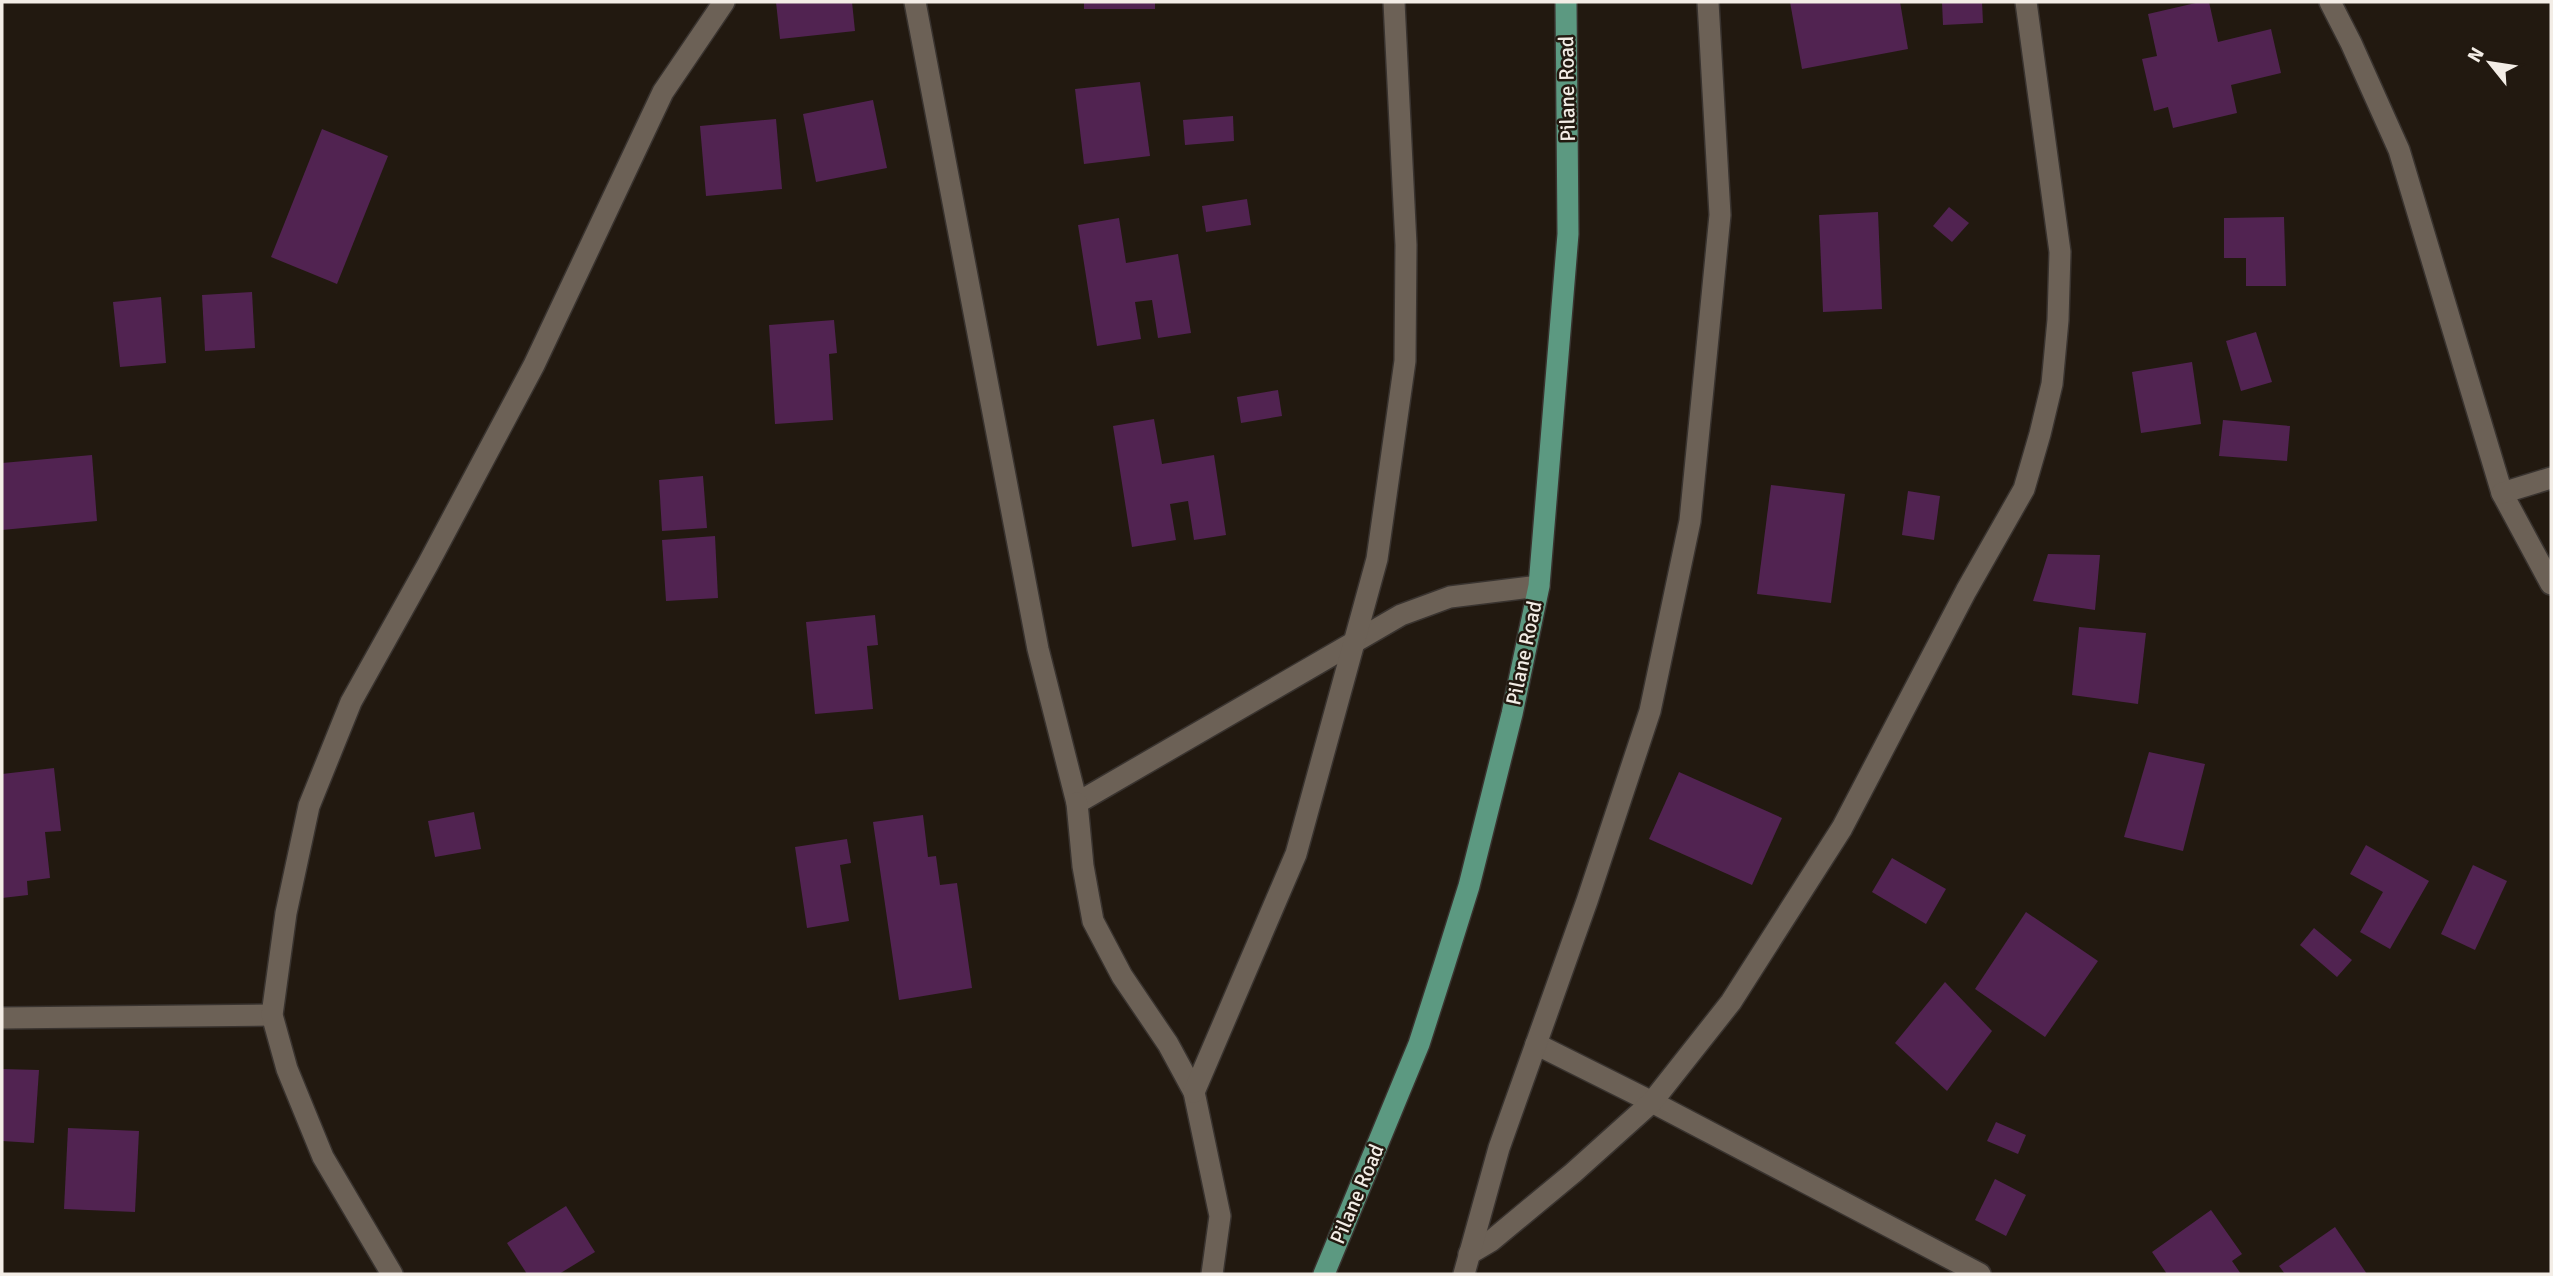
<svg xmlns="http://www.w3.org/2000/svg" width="2553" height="1276" viewBox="0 0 2553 1276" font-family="Signika,sans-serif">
<rect width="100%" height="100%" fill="#221910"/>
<g fill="#512351">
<polygon points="776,2 852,2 855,31 780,39"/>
<rect x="1084" y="2" width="71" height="7"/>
<polygon points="1790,2 1900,2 1908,49 1802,69"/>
<polygon points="1942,2 1982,2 1983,23 1943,25"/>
<polygon points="2200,2 2209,2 2218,42 2271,29 2281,73 2231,85 2237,113 2173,128 2168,107 2154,111 2142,59 2157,56 2148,14"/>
<polygon points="1140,82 1150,156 1084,164 1075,89"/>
<polygon points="873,100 887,168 816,182 803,114"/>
<polygon points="1233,116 1234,141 1185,145 1183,120"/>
<polygon points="776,119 782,189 706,196 700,126"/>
<polygon points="322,129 388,156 337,284 271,257"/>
<polygon points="1247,199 1251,225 1206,232 1202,206"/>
<polygon points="1949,207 1969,223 1952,242 1933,226"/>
<polygon points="1878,212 1882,309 1823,312 1819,215"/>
<polygon points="2284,217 2286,286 2246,286 2246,258 2224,258 2224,218"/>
<polygon points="1119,218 1126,263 1178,254 1191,333 1158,338 1152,300 1135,302 1141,339 1097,346 1078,225"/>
<polygon points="252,292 255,348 205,351 202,295"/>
<polygon points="161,297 166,363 120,367 113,302"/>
<polygon points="834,320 837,353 829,354 833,420 775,424 769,325"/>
<polygon points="2256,332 2272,382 2241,391 2226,341"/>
<polygon points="2192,362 2201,424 2141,433 2132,372"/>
<polygon points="1278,390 1282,416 1241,423 1237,397"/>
<polygon points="1154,419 1162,464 1214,455 1226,535 1194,540 1188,501 1170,504 1176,540 1132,547 1113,426"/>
<polygon points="2223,420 2290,426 2287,461 2219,456"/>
<polygon points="92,455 97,521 2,530 2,463"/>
<polygon points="703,476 707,528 662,531 659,480"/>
<polygon points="1771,485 1845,494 1831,603 1757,594"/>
<polygon points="1908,491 1940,496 1934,540 1902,535"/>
<polygon points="715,536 718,598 666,601 662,540"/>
<polygon points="2048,554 2100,555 2095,610 2033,601"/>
<polygon points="875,615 878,645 867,646 873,709 815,714 806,622"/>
<polygon points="2079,627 2146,633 2138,704 2072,695"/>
<polygon points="2149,752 2205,764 2183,851 2124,837"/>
<polygon points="54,768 61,831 45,832 50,878 27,881 28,895 2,898 2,774"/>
<polygon points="1679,772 1782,818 1752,885 1649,839"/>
<polygon points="474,812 481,849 435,857 428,821"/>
<polygon points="923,815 928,857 936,856 940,885 957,883 972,988 899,1000 873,822"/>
<polygon points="847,839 851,863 840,865 849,921 807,928 795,847"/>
<polygon points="2366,845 2429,881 2390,949 2360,932 2383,892 2350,874"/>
<polygon points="1892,858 1946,889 1926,924 1872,892"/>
<polygon points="2473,865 2507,881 2475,950 2441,934"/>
<polygon points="2026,912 2098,961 2045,1037 1975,989"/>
<polygon points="2314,928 2352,960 2337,977 2300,945"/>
<polygon points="1945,982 1992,1031 1947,1091 1895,1043"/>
<polygon points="2,1069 39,1070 34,1143 2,1141"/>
<polygon points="1996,1122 2026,1135 2018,1154 1987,1141"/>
<polygon points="68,1128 139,1131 135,1212 64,1209"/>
<polygon points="1995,1179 2026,1195 2006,1236 1975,1220"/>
<polygon points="566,1206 595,1252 559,1274 527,1274 507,1243"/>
<polygon points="2211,1210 2242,1254 2232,1261 2241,1274 2167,1274 2152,1252"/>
<polygon points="2335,1227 2367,1274 2285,1274 2279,1266"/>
</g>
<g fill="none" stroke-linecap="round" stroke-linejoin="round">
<g stroke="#39332f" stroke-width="24">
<g id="minor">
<polyline points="915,2 1038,649 1077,803 1401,615 1450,597 1539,586"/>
<polyline points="2330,2 2351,43 2399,150 2502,493 2551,584"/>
<polyline points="2502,493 2551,478"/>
<polyline points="1077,803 1083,866 1093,921 1122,976 1168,1044 1194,1092 1220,1216 1212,1274"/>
<polyline points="2,1018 272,1015"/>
<polyline points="1536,1044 1652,1102 1980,1274"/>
<polyline points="1194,1092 1296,854 1377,559 1405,361 1406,245 1394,2"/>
<polyline points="1469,1254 1491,1241 1573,1173 1652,1102 1731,1002 1842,828 1966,591 2024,489 2040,434 2052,384 2058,320 2060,252 2026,2"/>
<polyline points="392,1274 323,1157 287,1069 272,1015 286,913 309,806 351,702 428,564 534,365 663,92 724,2"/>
<polyline points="1464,1274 1499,1148 1587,901 1650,711 1690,521 1720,215 1708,2"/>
</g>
</g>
<g stroke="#39332f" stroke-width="24">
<polyline id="major" points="1324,1274 1419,1044 1444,966 1469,886 1512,714 1539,586 1568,234 1566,2"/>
</g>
<use href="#minor" stroke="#6c6156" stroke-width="21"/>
<use href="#major" stroke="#5c9981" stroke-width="21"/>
</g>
<g text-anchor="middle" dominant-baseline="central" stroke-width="5" stroke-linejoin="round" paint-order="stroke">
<g font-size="21" fill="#f3ede6" stroke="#221910">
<text transform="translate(1567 89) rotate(-91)">Pilane Road</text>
<text transform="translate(1524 653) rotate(-78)">Pilane Road</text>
<text transform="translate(1357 1194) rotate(-67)">Pilane Road</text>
</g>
</g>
<rect width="2553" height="1276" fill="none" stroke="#f3ede6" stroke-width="7"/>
<g transform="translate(2490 63) rotate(300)" stroke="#221910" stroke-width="5" paint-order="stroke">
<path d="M0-5L12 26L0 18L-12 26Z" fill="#f3ede6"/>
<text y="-10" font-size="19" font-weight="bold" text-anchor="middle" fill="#f3ede6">N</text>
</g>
</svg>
